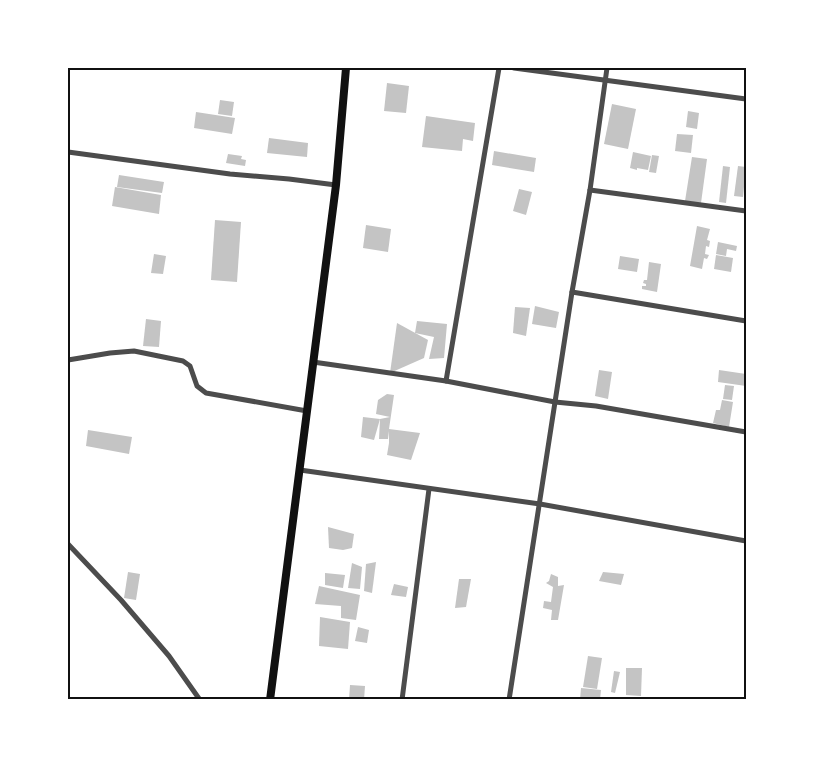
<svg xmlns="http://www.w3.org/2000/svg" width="814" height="767" viewBox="0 0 814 767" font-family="Signika,sans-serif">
<rect width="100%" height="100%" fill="#fff"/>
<g fill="#c4c4c4">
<polygon points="387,83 409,86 406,113 384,111"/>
<polygon points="220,100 234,102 232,116 218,114"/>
<polygon points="612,104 636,109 628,149 604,144"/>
<polygon points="688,111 699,113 697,129 686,127"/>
<polygon points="196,112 235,118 232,134 194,128"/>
<polygon points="426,116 475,123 473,141 463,139 462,151 422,147"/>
<polygon points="677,134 693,135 691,153 675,151"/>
<polygon points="269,138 308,143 307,157 267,153"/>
<polygon points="494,151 536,158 534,172 492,165"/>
<polygon points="633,152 651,156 648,170 637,168 637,170 630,168"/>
<polygon points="228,154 242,156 241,159 246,160 245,166 226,163"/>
<polygon points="652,155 659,156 656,173 649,172"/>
<polygon points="692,157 707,159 701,203 685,201"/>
<polygon points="723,166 730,167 726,203 719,202"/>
<polygon points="738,166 746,167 743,197 734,196"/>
<polygon points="119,175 164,182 162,193 117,187"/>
<polygon points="115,187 161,195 159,214 112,206"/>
<polygon points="519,189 532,192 526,215 513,211"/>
<polygon points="215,220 241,222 237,282 211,280"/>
<polygon points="366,225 391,229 388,252 363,248"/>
<polygon points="697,226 710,229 707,240 710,241 709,247 706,246 705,254 709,255 707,259 704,258 702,269 690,266"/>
<polygon points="718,242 737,246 736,251 727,249 726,256 716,254"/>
<polygon points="154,254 166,256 163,274 151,273"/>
<polygon points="716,255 733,258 731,272 714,269"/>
<polygon points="620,256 639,259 637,272 618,269"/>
<polygon points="649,262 661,264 657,292 642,289 642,286 646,286 646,284 643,283 644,280 647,280"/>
<polygon points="535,306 559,312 556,328 532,324"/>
<polygon points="515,307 530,308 526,336 513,333"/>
<polygon points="146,319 161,321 159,347 143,346"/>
<polygon points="417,321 447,324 444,358 429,359 434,337 415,333"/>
<polygon points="397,323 428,340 424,358 390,373"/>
<polygon points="599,370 612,372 608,399 595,396"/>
<polygon points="719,370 746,374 746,386 718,382"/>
<polygon points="725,385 734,386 732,400 723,399"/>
<polygon points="387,394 394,395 389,429 420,433 411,460 387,455 389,443 389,431 388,439 379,439 380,419 390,417 376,414 378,400"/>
<polygon points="722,400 733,402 729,427 713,423 716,410 720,410"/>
<polygon points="363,417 380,419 374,440 361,437"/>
<polygon points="88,430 132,437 129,454 86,446"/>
<polygon points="328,527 354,534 352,548 343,550 329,548"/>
<polygon points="376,562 372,593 364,591 366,564"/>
<polygon points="352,563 362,567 360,589 348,588"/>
<polygon points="128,572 140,574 136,600 124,598"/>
<polygon points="603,572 624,574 621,585 599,581"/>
<polygon points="325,573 345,575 343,588 325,585"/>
<polygon points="551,574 558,577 558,586 564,585 558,620 551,620 552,610 543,608 544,601 551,602 553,587 546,583 549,581"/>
<polygon points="459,579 471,579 466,607 455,608"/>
<polygon points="394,584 408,587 406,597 391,595"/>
<polygon points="319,586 360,595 356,620 341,618 341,606 315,604"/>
<polygon points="320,617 350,622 348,649 319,646"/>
<polygon points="358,627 369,630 367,643 355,641"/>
<polygon points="588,656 602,658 597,689 583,687"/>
<polygon points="626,668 642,668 641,696 626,695"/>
<polygon points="614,671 620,672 615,693 611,692"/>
<polygon points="350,685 365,686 364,700 349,700"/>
<polygon points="581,688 601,690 600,700 580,700"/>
</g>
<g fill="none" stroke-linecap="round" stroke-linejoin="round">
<g stroke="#4c4c4c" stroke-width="5">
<polyline points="514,68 746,99"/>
<polyline points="68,152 230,174 289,179 336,185"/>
<polyline points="590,190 746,211"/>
<polyline points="572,292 746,321"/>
<polyline points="68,360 110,353 134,351 183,361 190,366 197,386 206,393 307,411"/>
<polyline points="313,362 446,381 555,402 596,406 746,432"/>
<polyline points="446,381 499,68"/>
<polyline points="300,470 540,504 746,541"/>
<polyline points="68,544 121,600 169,656 200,700"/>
<polyline points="402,700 429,489"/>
<polyline points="509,700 572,292 590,190 607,68"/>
</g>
<polyline stroke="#111" stroke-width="8" points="270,700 336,185 346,68"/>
</g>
<rect width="814" height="767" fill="none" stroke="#ffffff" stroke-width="138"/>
<rect x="69" y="69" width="676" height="629" fill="none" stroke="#111" stroke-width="2"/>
</svg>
